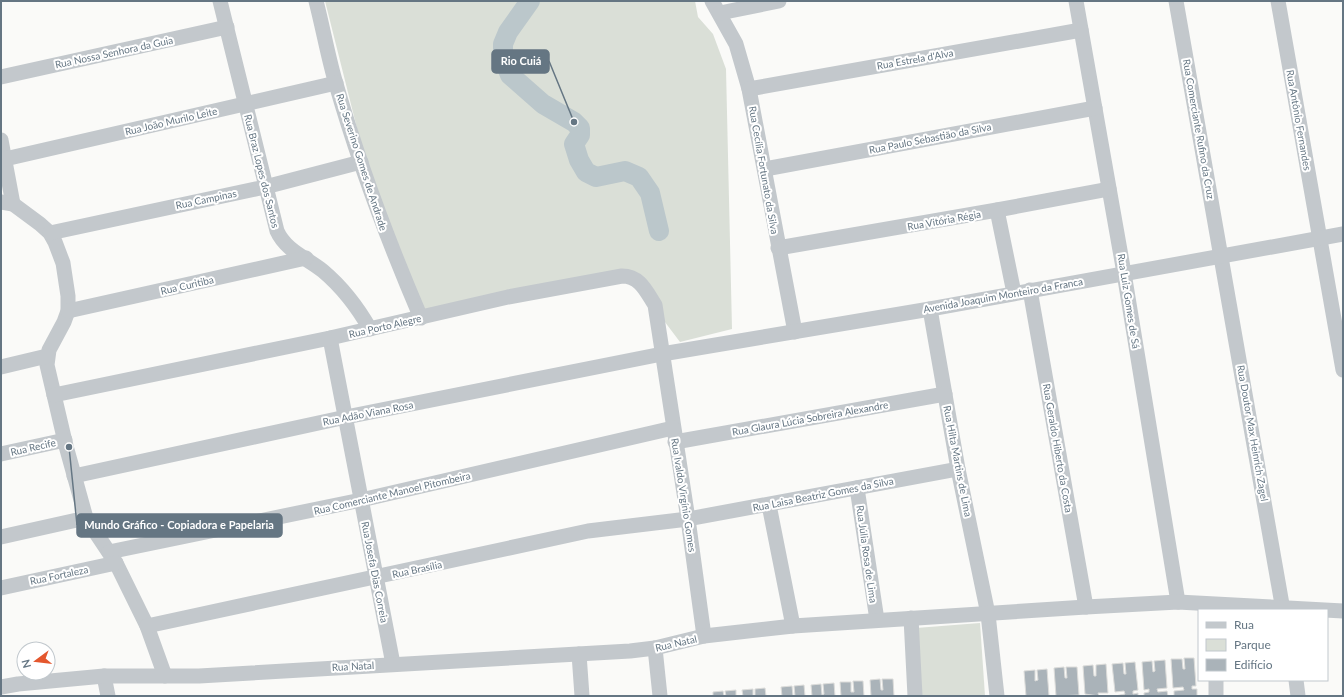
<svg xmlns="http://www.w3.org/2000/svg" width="1344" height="697" viewBox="0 0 1344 697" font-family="Lato,sans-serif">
<rect width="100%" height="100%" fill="#fafaf8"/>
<g fill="#dadfd7">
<polygon points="325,1 695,1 698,17 713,34 726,69 732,329 680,342 631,277 424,314 369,176"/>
<polygon points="980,623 985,696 921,696 916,628"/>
</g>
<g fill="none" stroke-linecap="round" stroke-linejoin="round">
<polyline stroke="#bbc7cb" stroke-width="20" points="530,1 508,32 503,44 503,58 510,75 543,104 574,122 580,128 580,135 574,144 579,160 586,172 596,177 625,171 639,177 650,193 659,231"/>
</g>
<g fill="#aab3b9" stroke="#dcdcda">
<polygon points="1184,658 1194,658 1196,686 1192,686 1192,689 1197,689 1197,696 1174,696 1174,691 1184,690 1183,687 1173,688 1171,659 1182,659 1183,669 1185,669"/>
<polygon points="1165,660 1167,688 1157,689 1158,692 1167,691 1168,696 1144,696 1144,693 1149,692 1149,689 1144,690 1142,662 1152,661 1153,672 1155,671 1154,661"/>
<polygon points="1135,662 1138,690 1133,691 1133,694 1138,693 1138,696 1115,696 1125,694 1124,691 1115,692 1112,664 1123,663 1124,674 1126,674 1125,663"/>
<polygon points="1106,664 1108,693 1098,693 1099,696 1085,694 1083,666 1093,665 1094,676 1096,676 1096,665"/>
<polygon points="1064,667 1065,678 1067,678 1066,667 1077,667 1079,695 1056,696 1054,668"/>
<polygon points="1047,669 1049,696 1026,696 1024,671 1035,670 1035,681 1038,680 1037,670"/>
<polygon points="880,679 881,690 883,690 882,679 893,679 894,696 871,696 870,680"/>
<polygon points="853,681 863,681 864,696 841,696 840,682 851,682 851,692 854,692"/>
<polygon points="834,683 835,696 812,696 811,685 821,684 822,695 824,694 823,684"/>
<polygon points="804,685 805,696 795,696 794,686"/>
<polygon points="792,686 793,696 782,696 781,687"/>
<polygon points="765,688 766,696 755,696 755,689"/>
<polygon points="753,689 753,696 743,696 742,690"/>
<polygon points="736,690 736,696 726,696 725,691"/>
<polygon points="723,691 724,696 713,696 713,692"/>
</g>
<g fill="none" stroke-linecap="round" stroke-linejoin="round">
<g stroke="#c3c8cc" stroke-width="15">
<path d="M220,1L277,231C286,251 307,258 323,271C342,287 358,308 370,329"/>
<path d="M316,1C323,28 328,57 336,84C359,164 388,241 421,318"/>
<polyline points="712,1 736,44 749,89 795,332"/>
<polyline points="1076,1 1124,273 1178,602"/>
<polyline points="1176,1 1283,610"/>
<polyline points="1278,1 1343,370"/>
<polyline points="720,13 779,1"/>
<polyline points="1,77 227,27"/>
<polyline points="749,89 1081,30"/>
<polyline points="1,140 13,204"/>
<polyline points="5,159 336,83"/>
<polyline points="765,169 1095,108"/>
<polyline points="1,202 13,204 40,224 50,233 55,242 63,263 68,296 68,311 64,322 49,350 47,365 66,446 86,518 116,563 147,626 165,676"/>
<polyline points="997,210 1014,293"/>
<polyline points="50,233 265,187 361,162"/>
<polyline points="778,248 997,210 1109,189"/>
<polyline points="1030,290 1086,607"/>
<polyline points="930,309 958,469 988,614 997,696"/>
<polyline points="68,311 306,258"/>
<polyline points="330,338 393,664"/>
<polyline points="1,367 47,356"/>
<path d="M54,395L330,338L508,297L622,276C640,276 646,291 655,305L688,519L704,636"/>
<polyline points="675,442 945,394"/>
<polyline points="1,454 65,440"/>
<polyline points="74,476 346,417 662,354 930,309 1343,234"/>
<polyline points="857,488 877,620"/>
<polyline points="769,505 793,626"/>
<polyline points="1,537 86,518"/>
<polyline points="109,552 361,500 673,428"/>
<polyline points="1,588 116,563"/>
<polyline points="911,618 915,696"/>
<polyline points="147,626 588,531 688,519 958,469"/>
<polyline points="655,648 660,696"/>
<polyline points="579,654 582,696"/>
<polyline points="104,676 108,696"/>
<polyline points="1216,680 1216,696"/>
<polyline points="1296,680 1298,696"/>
<polyline points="1,687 18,684 104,676 199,676 630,651 655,648 704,636 793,626 1086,607 1178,602 1343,611"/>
</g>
</g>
<g text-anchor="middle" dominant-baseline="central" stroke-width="4" stroke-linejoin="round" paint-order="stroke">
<g font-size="10" fill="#657683" stroke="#fff">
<text transform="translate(114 52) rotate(-12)">Rua Nossa Senhora da Guia</text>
<text transform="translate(915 59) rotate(-10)">Rua Estrela d'Alva</text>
<text transform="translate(1299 120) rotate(80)">Rua Antônio Fernandes</text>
<text transform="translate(171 121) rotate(-13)">Rua João Murilo Leite</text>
<text transform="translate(1199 129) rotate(80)">Rua Comerciante Rufino da Cruz</text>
<text transform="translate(930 138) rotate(-11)">Rua Paulo Sebastião da Silva</text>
<text transform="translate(362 162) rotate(72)">Rua Severino Gomes de Andrade</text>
<text transform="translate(764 170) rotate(80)">Rua Cecília Fortunato da Silva</text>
<text transform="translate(262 171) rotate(76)">Rua Braz Lopes dos Santos</text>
<text transform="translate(206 199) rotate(-12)">Rua Campinas</text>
<text transform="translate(944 220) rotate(-10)">Rua Vitória Régia</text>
<text transform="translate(187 285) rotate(-13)">Rua Curitiba</text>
<text transform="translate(1003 295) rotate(-10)">Avenida Joaquim Monteiro da Franca</text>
<text transform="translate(1129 301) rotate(81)">Rua Luiz Gomes de Sá</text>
<text transform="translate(385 326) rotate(-13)">Rua Porto Alegre</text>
<text transform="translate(368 413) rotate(-11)">Rua Adão Viana Rosa</text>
<text transform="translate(810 418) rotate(-10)">Rua Glaura Lúcia Sobreira Alexandre</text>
<text transform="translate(1253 433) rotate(80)">Rua Doutor Max Heinrich Zagel</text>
<text transform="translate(33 447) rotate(-13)">Rua Recife</text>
<text transform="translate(1058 448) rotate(80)">Rua Geraldo Hiberto da Costa</text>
<text transform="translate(958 461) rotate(79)">Rua Hilta Martins de Lima</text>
<text transform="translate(392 493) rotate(-13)">Rua Comerciante Manoel Pitombeira</text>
<text transform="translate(823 494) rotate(-11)">Rua Laisa Beatriz Gomes da Silva</text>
<text transform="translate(684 495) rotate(81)">Rua Ivaldo Virgínio Gomes</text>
<text transform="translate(867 554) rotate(82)">Rua Júlia Rosa de Lima</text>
<text transform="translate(417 569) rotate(-12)">Rua Brasília</text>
<text transform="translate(375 572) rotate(79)">Rua Josefa Dias Correia</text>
<text transform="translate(59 575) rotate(-12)">Rua Fortaleza</text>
<text transform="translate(676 643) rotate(-13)">Rua Natal</text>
<text transform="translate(353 666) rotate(-3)">Rua Natal</text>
</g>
</g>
<path fill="none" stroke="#657683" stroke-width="1.5" d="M574 122L549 61M69 447L77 525"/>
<g fill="#657683" stroke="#fff" stroke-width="1.5">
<circle cx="574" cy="122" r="4"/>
<circle cx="69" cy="447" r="4"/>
</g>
<g fill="#657683" stroke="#657683" stroke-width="1.5">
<rect x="492" y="50" width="57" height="23" rx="4"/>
<rect x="77" y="514" width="205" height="23" rx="4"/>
</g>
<g font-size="11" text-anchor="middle" font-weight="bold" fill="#fff">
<text x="521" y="65">Rio Cuiá</text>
<text x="179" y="529">Mundo Gráfico - Copiadora e Papelaria</text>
</g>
<rect width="1344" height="697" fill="none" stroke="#657683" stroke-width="4"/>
<rect x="1198" y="609" width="130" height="72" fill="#ffffff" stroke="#c1c8cd"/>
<rect x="1206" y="622" width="20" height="6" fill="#c3c8cc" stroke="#c1c8cd"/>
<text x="1234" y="629" font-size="12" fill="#657683">Rua</text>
<rect x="1206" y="639" width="20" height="12" fill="#dadfd7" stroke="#c1c8cd"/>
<text x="1234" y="649" font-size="12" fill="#657683">Parque</text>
<rect x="1206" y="659" width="20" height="12" fill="#aab3b9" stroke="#c1c8cd"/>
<text x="1234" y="669" font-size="12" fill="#657683">Edifício</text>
<g transform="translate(36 661) rotate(255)"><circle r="19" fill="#ffffff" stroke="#c1c8cd"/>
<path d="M0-3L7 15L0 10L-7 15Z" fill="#e4572e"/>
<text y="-6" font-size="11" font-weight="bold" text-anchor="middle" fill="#657683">N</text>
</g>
</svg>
